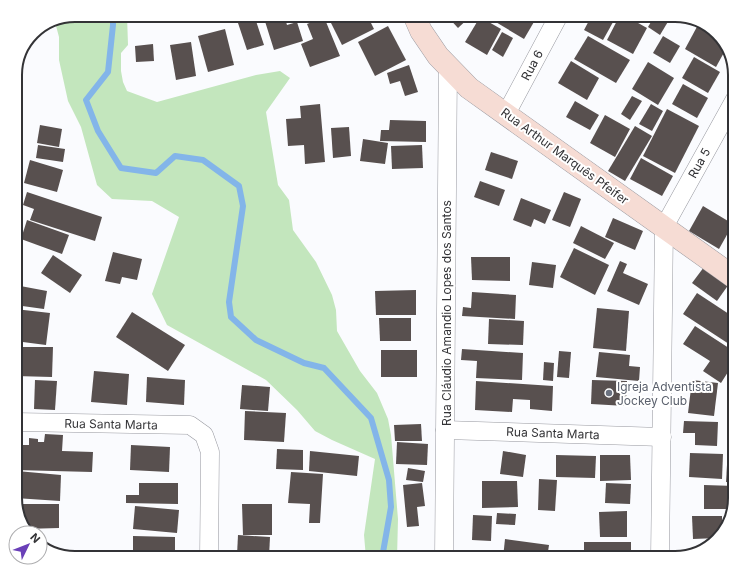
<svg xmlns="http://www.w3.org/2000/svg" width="750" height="573" viewBox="0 0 750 573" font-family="Inter,sans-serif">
<rect width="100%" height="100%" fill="#fafbfe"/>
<polygon fill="#c3e6bd" points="75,15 127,15 128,45 121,53 121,71 123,82 127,91 157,102 256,75 280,71 290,78 266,112 278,185 289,200 293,230 316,262 332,295 336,310 337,331 360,371 377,393 388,419 391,435 398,519 397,558 366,558 364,535 375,459 332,440 315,431 297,410 266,380 167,325 152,294 179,217 152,201 112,199 97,185 81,127 68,101 59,60 59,37 55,22"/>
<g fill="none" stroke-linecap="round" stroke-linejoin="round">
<polyline stroke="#83b5e9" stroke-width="6" points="113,15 113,25 108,72 86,100 98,131 121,168 156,173 175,156 203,160 239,186 243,206 229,302 231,317 256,340 304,363 324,368 371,418 389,480 391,507 382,558"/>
</g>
<g fill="#58504f">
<polygon points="263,15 284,15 287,25 297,22 303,41 274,50"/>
<polygon points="327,15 367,15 374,29 342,45"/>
<polygon points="446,15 472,15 458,28"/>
<polygon points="484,15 538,15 524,39"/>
<polygon points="592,15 617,15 603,40 584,30"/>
<polygon points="620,15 624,15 647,28 633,54 607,40"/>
<polygon points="655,15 672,15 660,35 648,27"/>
<polygon points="324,17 340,56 310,67 301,44 313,39 307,24"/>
<polygon points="480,17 501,29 487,55 465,42"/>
<polygon points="255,18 264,45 247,50 238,23"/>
<polygon points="699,23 715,31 727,47 716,67 685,49"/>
<polygon points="388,26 406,60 375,76 358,42"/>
<polygon points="225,29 234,65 208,72 198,36"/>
<polygon points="502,32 513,38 503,57 492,50"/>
<polygon points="588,36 630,60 616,83 574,59"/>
<polygon points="663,36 680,46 670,63 653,53"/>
<polygon points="191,42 196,76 176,80 170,45"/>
<polygon points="153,44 154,61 136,62 135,46"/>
<polygon points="694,57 720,72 708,93 682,78"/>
<polygon points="571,61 599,78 587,100 558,83"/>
<polygon points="648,62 674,78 658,105 632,89"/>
<polygon points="409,65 418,92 405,96 400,81 390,84 387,73"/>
<polygon points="683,84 708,98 697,118 672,104"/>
<polygon points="632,96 642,101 630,120 621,114"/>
<polygon points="575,101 599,115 590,130 566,117"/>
<polygon points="320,104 325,162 305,164 304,145 288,146 286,119 301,118 300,106"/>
<polygon points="651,104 663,111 652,131 639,124"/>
<polygon points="667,109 699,126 675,173 643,156"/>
<polygon points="605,115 630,129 615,157 590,143"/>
<polygon points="390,120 426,121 426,142 380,141 381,130 389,130"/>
<polygon points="40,125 62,129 59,147 37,143"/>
<polygon points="635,126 652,136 625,181 608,171"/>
<polygon points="349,127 351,156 333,158 331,128"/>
<polygon points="363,139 388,143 385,164 360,161"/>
<polygon points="38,145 65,149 63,162 36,158"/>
<polygon points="422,145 423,168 392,169 391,146"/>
<polygon points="491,152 518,161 512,179 485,170"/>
<polygon points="641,158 673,176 662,196 630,179"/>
<polygon points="30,160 63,170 57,192 24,183"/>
<polygon points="480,181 505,190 499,206 474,197"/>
<polygon points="27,192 102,217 95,241 30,220 34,209 23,205"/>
<polygon points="564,192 581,199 570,227 552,220"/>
<polygon points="521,198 551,210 545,224 534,219 531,227 513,220"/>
<polygon points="735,200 735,214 729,210"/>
<polygon points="703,206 733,224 719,249 689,231"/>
<polygon points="613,218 643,231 635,250 605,237"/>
<polygon points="27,220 69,235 62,254 21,239"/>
<polygon points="581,226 614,243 605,259 573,243"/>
<polygon points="574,248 609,265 595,295 560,277"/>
<polygon points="113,252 142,259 137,280 122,277 120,284 105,281"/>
<polygon points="53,255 82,275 70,293 41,273"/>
<polygon points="471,257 510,257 510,281 472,280"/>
<polygon points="620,261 627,264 623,273 648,284 639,305 607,291"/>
<polygon points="532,262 556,265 553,288 529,285"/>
<polygon points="704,267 729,284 717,301 692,283"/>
<polygon points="15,285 47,291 44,309 15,305"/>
<polygon points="416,290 416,315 376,315 375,291"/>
<polygon points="472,292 516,295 515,319 462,316 463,307 471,308"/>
<polygon points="697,293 735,318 735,335 729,344 683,314"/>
<polygon points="597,308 629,311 626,351 593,348"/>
<polygon points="15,309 50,313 46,345 15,341"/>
<polygon points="132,312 185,345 168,371 116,337"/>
<polygon points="379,318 411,318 411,341 380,341"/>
<polygon points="489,319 524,321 523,345 488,344"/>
<polygon points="695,326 735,352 735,361 721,383 703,371 710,361 683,344"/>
<polygon points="15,347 53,347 52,377 15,376"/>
<polygon points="462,349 523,353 522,380 476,378 477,361 461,360"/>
<rect x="381" y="350" width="36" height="27"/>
<polygon points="559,351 571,352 569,378 557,377"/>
<polygon points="599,352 630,355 629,366 640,367 639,381 596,377"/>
<polygon points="544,362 554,363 553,381 543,380"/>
<polygon points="94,371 129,374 127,405 91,402"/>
<polygon points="147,377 185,380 184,405 146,402"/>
<polygon points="35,380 57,381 55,410 34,409"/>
<polygon points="592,380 627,381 626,406 591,404"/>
<polygon points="692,380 718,383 714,416 688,413"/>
<polygon points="476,381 553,386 552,411 530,409 530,400 513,399 512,412 475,410"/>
<polygon points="242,385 270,387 268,411 240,409"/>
<polygon points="245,411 286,413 284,442 244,440"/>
<polygon points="684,421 718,422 717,446 695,445 695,433 683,433"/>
<polygon points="421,424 422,441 395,441 394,425"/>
<polygon points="45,434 63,435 62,451 93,452 92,472 15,470 15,441 21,441 21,445 29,445 29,438 38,439 38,442 44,442"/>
<polygon points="397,442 428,444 427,465 396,464"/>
<polygon points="131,445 170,447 169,472 130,470"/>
<polygon points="728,448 735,449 735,483 726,482"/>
<polygon points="277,449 303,450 303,470 276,469"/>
<polygon points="310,451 359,456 357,476 309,471"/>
<polygon points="503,451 526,455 523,477 500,474"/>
<polygon points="690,453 723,454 722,479 689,477"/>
<polygon points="556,455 596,456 595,478 556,477"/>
<polygon points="600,455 630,455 631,480 600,481"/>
<polygon points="408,468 425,471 423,482 406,480"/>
<polygon points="17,471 61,475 60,501 15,498"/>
<polygon points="291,472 323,474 320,523 309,523 310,504 288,503"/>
<polygon points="539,479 557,480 555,511 538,510"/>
<polygon points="482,481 517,481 518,507 482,508"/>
<polygon points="139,483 178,483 178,504 126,503 126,495 139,495"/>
<polygon points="422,483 425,506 417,507 419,526 407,527 403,485"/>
<polygon points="606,483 631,484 630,504 605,503"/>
<polygon points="704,485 735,486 735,498 731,509 704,509"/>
<polygon points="16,504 59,504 59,528 24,529 21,525"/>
<polygon points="242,504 272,504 272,535 243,535"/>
<polygon points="135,506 179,510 177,533 133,529"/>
<polygon points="627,511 627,537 600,537 599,512"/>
<polygon points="497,513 516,514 515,525 496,524"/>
<polygon points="473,515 492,516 491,541 472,540"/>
<polygon points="692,516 722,516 722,535 718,538 693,539"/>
<polygon points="238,535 270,537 269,557 237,555"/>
<polygon points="133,536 175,537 175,558 133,558"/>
<polygon points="505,539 549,545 547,558 503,558"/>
<rect x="584" y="542" width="47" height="16"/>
</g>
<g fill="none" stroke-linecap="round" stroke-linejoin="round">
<g stroke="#9899a0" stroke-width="19">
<g id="street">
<polyline points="506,114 559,15"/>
<polyline points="15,422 190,425 204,435 210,452 209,558"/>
<polyline points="445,430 662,437"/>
<polyline points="444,558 448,67"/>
<polyline points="660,558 664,227 735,99"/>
</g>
</g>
<g stroke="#9899a0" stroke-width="23">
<polyline id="secondary" points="414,15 421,31 438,56 469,88 735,278"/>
</g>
<use href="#street" stroke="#fff" stroke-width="18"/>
<use href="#secondary" stroke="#f6dcd4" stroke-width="22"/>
</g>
<circle fill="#6b7280" stroke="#fff" stroke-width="1.5" cx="609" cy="393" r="4"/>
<g text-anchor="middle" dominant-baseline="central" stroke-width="4" stroke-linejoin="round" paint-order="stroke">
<g font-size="12" fill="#333336" stroke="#fff">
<text transform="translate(532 65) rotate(-62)">Rua 6</text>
<text transform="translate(565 156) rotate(36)">Rua Arthur Marquês Pfeifer</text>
<text transform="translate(699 163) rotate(-61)">Rua 5</text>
<text transform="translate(446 313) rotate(-90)">Rua Cláudio Amandio Lopes dos Santos</text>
<text transform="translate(111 424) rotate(1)">Rua Santa Marta</text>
<text transform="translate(553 433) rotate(2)">Rua Santa Marta</text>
</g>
<g font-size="12" fill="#5b616d" stroke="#fff" text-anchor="start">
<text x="617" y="386">Igreja Adventista<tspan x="617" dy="14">Jockey Club</tspan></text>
</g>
</g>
<path d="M0 0H750V573H0ZM75 22H675A53 53 0 0 1 728 75V498A53 53 0 0 1 675 551H75A53 53 0 0 1 22 498V75A53 53 0 0 1 75 22Z" fill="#fff" fill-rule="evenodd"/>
<path fill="none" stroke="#333336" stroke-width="2" d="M75 22H675A53 53 0 0 1 728 75V498A53 53 0 0 1 675 551H75A53 53 0 0 1 22 498V75A53 53 0 0 1 75 22Z"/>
<g transform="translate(28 545) rotate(47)"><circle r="19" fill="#ffffff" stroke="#adadaf"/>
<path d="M0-3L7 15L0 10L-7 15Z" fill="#6a40b8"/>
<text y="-6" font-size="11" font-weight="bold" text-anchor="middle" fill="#333336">N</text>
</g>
</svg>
